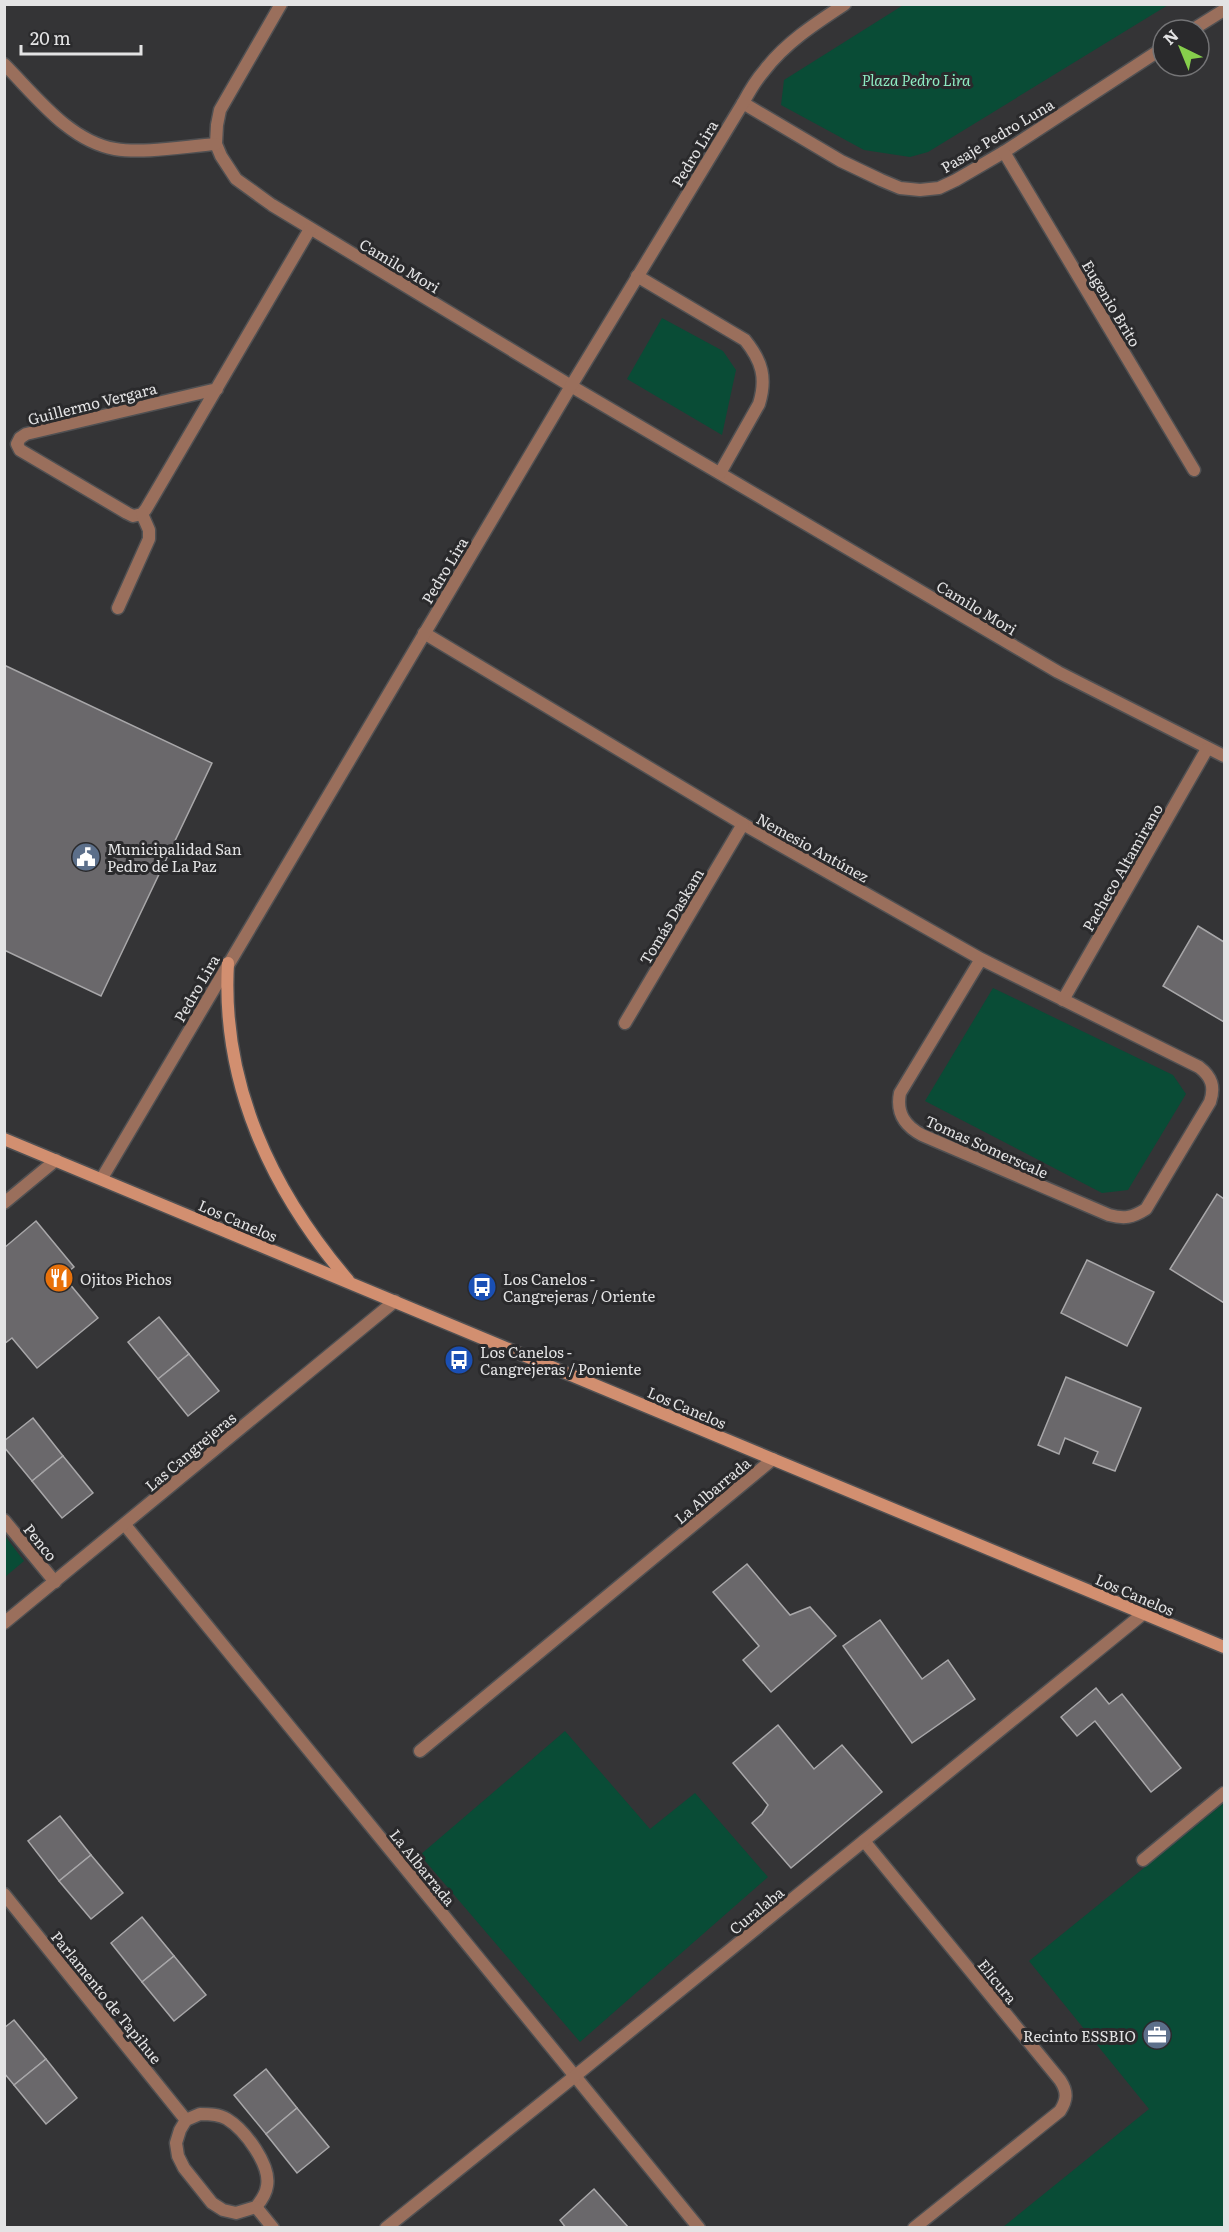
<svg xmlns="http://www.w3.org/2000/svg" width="1229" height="2232" viewBox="0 0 1229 2232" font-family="Literata,serif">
<rect width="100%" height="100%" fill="#343436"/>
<g fill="#094c36">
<polygon points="905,4 1168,4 1168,5 928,152 910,157 864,150 781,105 784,80"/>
<polygon points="662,318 723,351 736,370 722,435 627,379"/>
<polygon points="993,988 1173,1075 1186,1094 1128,1190 1102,1193 925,1101"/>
<polygon points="5,1536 24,1561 5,1577 4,1577"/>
<polygon points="565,1731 650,1829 695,1793 768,1877 580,2042 420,1855"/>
<polygon points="1224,1803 1224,2227 1003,2227 1149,2109 1029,1961"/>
</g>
<g fill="#6a686b" stroke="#a8a7a9" stroke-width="1.5">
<polygon points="4,665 212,763 101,996 4,950"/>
<polygon points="1198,926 1224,942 1224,1022 1163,986"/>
<polygon points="1217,1194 1224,1199 1224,1303 1170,1269"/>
<polygon points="36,1221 74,1267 63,1276 98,1318 37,1368 12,1338 4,1344 4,1248"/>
<polygon points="1087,1260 1154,1292 1127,1346 1061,1313"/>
<polygon points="159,1317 189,1354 158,1379 128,1342"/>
<polygon points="189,1354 219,1391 188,1416 158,1379"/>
<polygon points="1066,1377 1141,1408 1115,1471 1093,1463 1098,1452 1065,1438 1059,1454 1038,1445"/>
<polygon points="33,1418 63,1456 32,1481 4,1447 4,1441"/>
<polygon points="63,1456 93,1493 62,1518 32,1481"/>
<polygon points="747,1564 790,1615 810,1607 836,1636 771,1692 743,1660 759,1646 713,1592"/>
<polygon points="880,1620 922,1679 948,1660 975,1699 912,1743 843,1646"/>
<polygon points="1096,1688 1109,1704 1122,1694 1181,1768 1151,1792 1095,1721 1077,1736 1061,1717"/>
<polygon points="778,1725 814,1769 842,1745 882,1792 791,1868 752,1823 762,1814 768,1805 733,1763"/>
<polygon points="60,1816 91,1855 59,1881 28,1841"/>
<polygon points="91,1855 123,1893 91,1919 59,1881"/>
<polygon points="142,1917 174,1956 142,1982 111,1943"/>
<polygon points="174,1956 206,1995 174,2021 142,1982"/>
<polygon points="14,2020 46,2059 14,2085 4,2073 4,2028"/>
<polygon points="46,2059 77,2098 46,2124 14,2085"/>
<polygon points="266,2069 297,2108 266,2134 234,2095"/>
<polygon points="297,2108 329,2147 297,2173 266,2134"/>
<polygon points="594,2189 629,2228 566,2228 560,2220"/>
</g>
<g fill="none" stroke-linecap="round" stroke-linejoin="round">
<g stroke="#505052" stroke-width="15">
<polyline id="service" points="1143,1860 1224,1793"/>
</g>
<g stroke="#505052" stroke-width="15">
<g id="minor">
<polyline points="281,4 220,110 217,125 216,144 221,156 236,179 272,205 571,386 1058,672 1224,756"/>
<polyline points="1192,30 1224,10"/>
<path d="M4,64C36,96 69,141 115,149C144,154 187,146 216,144"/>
<polyline points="743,103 841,161 881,180 900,188 920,190 939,188 956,180 1004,152 1163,48"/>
<polyline points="1004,152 1194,470"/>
<path d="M637,276L745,340C762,361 767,378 759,404L720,473"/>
<polyline points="217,389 26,434 20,438 17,444 20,450 127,513 133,516 142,514 146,509 310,229"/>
<polyline points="118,608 149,539 149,530 142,514"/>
<path d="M424,633L743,824L981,959L1199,1067C1212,1077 1215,1087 1210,1102L1146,1209C1132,1218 1124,1219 1109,1215L922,1135C905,1126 896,1113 900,1093L981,959"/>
<polyline points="1063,1000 1207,749"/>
<polyline points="625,1023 743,824"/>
<polyline points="4,1203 56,1160"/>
<polyline points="4,1520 55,1582"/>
<polyline points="125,1525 699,2228"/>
<polyline points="4,1623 395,1301"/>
<polyline points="420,1751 773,1459"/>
<path d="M864,1841L1060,2080C1068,2092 1067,2100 1060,2111L914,2228"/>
<polyline points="4,1894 186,2120"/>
<path d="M200,2114C209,2114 219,2114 227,2119C245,2130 271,2165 267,2186C266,2194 261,2201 256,2207L236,2213L223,2210L212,2203L184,2168L178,2156L176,2143L180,2130L186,2120Z"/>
<polyline points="256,2207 273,2228"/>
<polyline points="386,2228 575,2076 1144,1613"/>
</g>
</g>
<g stroke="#505052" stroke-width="15">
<path id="tertiary" d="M102,1178L571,386L743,103C749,92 756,80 764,71C785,43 816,23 845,4"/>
</g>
<g stroke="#505052" stroke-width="15">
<g id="secondary">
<path d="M228,963C221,1083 271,1190 348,1280"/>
<polyline points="4,1139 1224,1647"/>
</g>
</g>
<use href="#service" stroke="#9a6f5c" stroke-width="12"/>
<use href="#minor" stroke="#9a6f5c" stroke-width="12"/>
<use href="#tertiary" stroke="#9a6f5c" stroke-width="12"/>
<use href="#secondary" stroke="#d28f70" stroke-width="12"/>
</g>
<defs>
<g id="civic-disc" transform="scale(1.5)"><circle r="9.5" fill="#5c6f8a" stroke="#2a2a2c"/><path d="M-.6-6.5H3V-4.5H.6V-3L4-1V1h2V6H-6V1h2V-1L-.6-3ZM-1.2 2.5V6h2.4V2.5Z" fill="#fff"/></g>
<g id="restaurant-disc" transform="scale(1.5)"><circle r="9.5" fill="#e8710a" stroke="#2a2a2c"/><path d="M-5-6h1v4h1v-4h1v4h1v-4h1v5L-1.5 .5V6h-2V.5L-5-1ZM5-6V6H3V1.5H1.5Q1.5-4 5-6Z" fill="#fff"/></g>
<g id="bus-disc" transform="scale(1.5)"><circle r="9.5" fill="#1a4fb4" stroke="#2a2a2c"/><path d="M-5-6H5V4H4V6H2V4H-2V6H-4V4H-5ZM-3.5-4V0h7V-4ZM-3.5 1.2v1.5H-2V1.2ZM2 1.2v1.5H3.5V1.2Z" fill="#fff"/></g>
<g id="office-disc" transform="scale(1.5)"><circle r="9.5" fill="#5c6f8a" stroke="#2a2a2c"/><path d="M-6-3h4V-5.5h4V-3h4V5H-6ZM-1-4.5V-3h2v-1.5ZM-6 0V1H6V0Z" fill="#fff"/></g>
</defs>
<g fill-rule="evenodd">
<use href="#civic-disc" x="86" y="857"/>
<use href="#restaurant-disc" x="59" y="1278"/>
<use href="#bus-disc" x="482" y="1287"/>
<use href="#bus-disc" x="459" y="1360"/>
<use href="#office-disc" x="1157" y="2035"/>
</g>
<g text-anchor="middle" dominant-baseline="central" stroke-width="6" stroke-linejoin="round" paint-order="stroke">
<g font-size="15" font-style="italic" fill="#8debc2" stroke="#2a2a2c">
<text x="916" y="79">Plaza Pedro Lira</text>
</g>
<g font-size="15" fill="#e3e3e4" stroke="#2a2a2c">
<text transform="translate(997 135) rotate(-31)">Pasaje Pedro Luna</text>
<text transform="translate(694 153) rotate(-59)">Pedro Lira</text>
<text transform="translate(400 265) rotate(31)">Camilo Mori</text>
<text transform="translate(1112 303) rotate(59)">Eugenio Brito</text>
<text transform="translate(92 403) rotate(-14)">Guillermo Vergara</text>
<text transform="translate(444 570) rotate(-59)">Pedro Lira</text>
<text transform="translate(977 607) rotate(31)">Camilo Mori</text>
<text transform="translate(813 847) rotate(29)">Nemesio Antúnez</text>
<text transform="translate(1122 867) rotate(-60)">Pacheco Altamirano</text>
<text transform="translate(671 916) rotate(-59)">Tomás Daskam</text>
<text transform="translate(196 988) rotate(-60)">Pedro Lira</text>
<text transform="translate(987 1146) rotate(24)">Tomas Somerscale</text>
<text transform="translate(238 1220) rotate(23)">Los Canelos</text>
<text transform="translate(687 1407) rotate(23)">Los Canelos</text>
<text transform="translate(190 1451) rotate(-40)">Las Cangrejeras</text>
<text transform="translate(712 1490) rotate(-40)">La Albarrada</text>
<text transform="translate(41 1542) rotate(51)">Penco</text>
<text transform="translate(1135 1594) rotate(23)">Los Canelos</text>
<text transform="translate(423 1867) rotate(51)">La Albarrada</text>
<text transform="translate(756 1910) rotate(-39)">Curalaba</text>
<text transform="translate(998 1981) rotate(51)">Elicura</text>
<text transform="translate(107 1997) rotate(51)">Parlamento de Tapihue</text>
</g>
<g font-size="15" fill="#e3e3e4" stroke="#2a2a2c" text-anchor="start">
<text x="107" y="848">Municipalidad San<tspan x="107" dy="17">Pedro de La Paz</tspan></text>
<text x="80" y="1278">Ojitos Pichos</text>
<text x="503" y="1278">Los Canelos -<tspan x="503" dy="17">Cangrejeras / Oriente</tspan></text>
<text x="480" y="1351">Los Canelos -<tspan x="480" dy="17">Cangrejeras / Poniente</tspan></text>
<text x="1136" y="2035" text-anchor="end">Recinto ESSBIO</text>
</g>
</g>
<rect width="1229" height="2232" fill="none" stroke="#e3e3e4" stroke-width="12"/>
<g transform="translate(1181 48) rotate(317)"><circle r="28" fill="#2a2a2c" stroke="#747476" stroke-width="1.5"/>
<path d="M0-4.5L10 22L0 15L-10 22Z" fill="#86cf4c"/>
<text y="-9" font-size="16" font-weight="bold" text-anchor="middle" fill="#e3e3e4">N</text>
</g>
<path d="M21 45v9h120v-9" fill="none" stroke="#e3e3e4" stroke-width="3"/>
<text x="30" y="45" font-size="18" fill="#e3e3e4" stroke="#2a2a2c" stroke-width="4.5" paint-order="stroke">20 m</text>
</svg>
